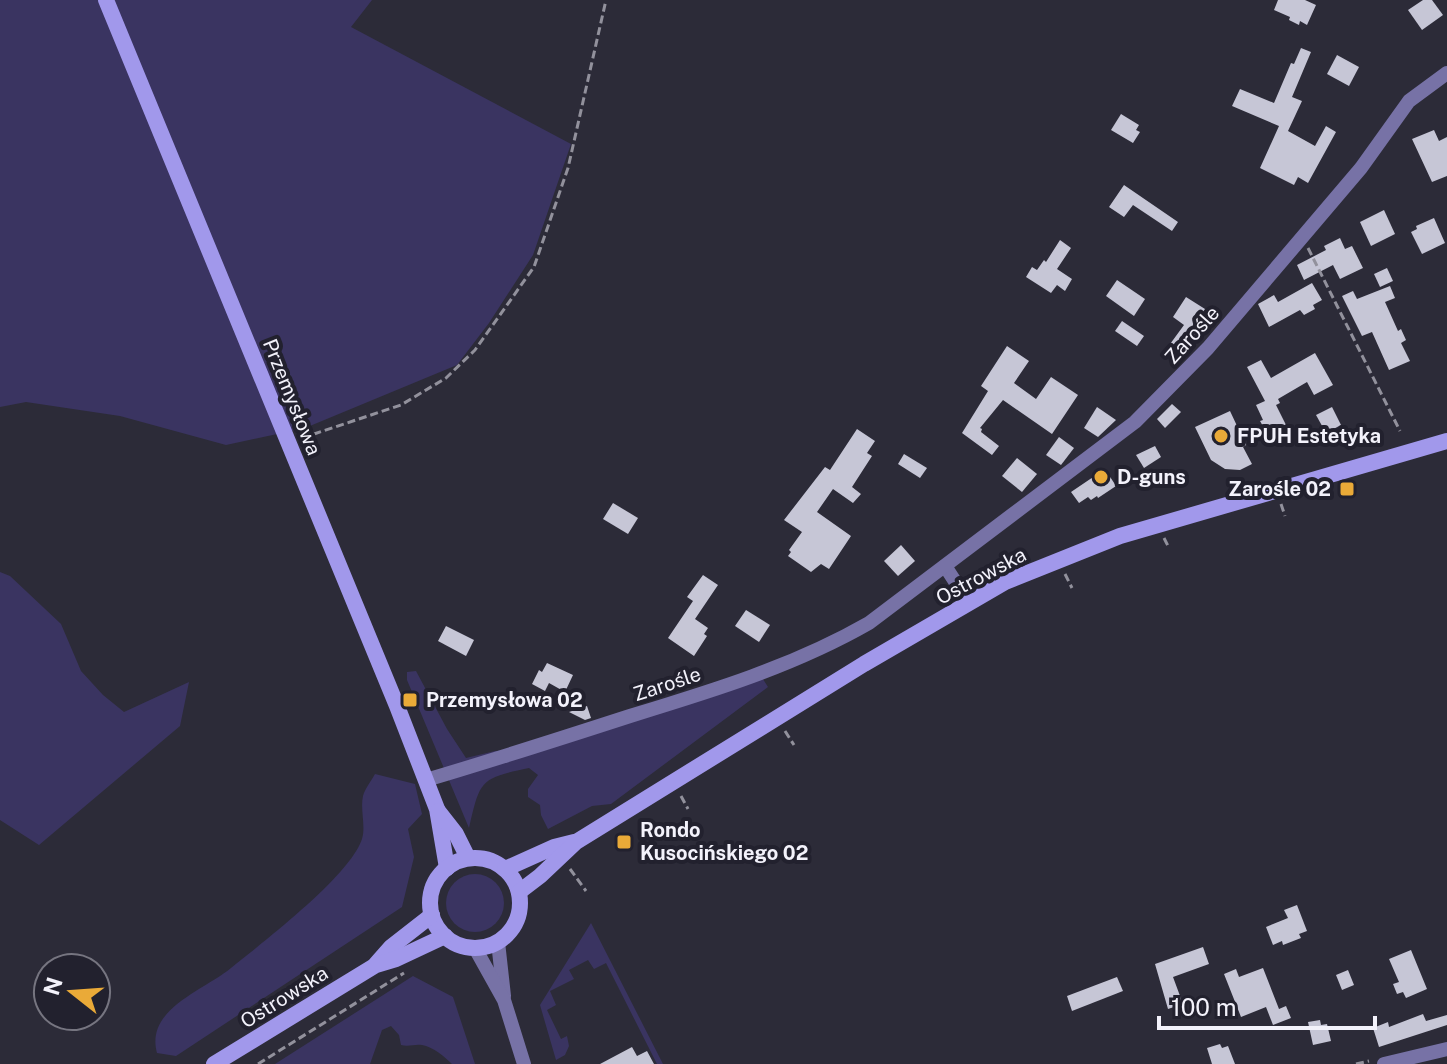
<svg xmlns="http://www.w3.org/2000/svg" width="1447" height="1064" viewBox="0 0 1447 1064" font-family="'Public Sans',sans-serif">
<rect width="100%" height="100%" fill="#2c2b38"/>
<g fill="#3a3461">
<polygon points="0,0 372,0 351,27 571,144 533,255 489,323 457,365 305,428 226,445 120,416 26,402 0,407"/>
<polygon points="0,572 10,576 61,624 81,671 103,695 124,712 189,682 180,726 39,845 0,820"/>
<path d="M416,671L447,729L466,758L495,751L528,749L761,676L768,687L611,804L592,806L548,829L541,815L540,805L528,797V789L538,775L529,768C480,778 480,780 469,828L407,680V672Z"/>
<path d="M375,774L415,784L422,814L408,829L414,857L402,907L176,1056L157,1053C145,1009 203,991 231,968C262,943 350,876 362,839C366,826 360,810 363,796C365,789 371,781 375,774Z"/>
<circle cx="475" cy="903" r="29"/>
<polygon points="591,923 663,1064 657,1064 606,963 594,969 588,960 569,970 574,979 550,991 556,1005 547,1010 561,1039 567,1036 569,1046 565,1055 556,1060 540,1005"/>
<path d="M413,976L453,997L475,1064H452C444,1056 433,1047 422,1045C414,1044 409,1047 401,1045L399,1035L391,1026L382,1030L370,1064H275Z"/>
</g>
<g fill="#c6c6d6">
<polygon points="1278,0 1305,0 1316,5 1307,25 1300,21 1299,25 1289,20 1290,17 1274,10"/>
<polygon points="1423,0 1432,0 1443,15 1422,30 1408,10"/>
<polygon points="1301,48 1311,52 1292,97 1302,101 1288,131 1315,146 1326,126 1336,132 1308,183 1298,177 1294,185 1260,168 1279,126 1232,106 1240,89 1274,103 1291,63 1294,64"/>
<polygon points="1337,55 1359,67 1349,86 1327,74"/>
<polygon points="1121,114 1139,125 1136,130 1140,132 1133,143 1111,130"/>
<polygon points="1434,130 1439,141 1447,137 1447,176 1432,182 1412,139"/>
<polygon points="1124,185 1178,222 1172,231 1133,205 1124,217 1109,207"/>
<polygon points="1384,210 1395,234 1371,246 1360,222"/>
<polygon points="1434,218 1445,243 1422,254 1411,232 1417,229 1416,226"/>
<polygon points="1340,238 1345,249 1352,246 1363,268 1340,279 1333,265 1304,280 1297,265 1326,250 1324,246"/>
<polygon points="1060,240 1071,248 1057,269 1072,279 1065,291 1057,285 1051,293 1026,277 1032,267 1037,270 1044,260 1046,262"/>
<polygon points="1387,268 1393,281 1380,287 1374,274"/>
<polygon points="1117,280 1145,299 1134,316 1106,296"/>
<polygon points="1312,283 1322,300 1313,305 1315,309 1304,315 1300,310 1269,327 1258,304 1274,295 1278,302"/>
<polygon points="1390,286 1395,298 1385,302 1398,331 1401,329 1406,340 1401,343 1410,361 1389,370 1372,332 1362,336 1342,296 1353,291 1357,299"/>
<polygon points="1186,297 1205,309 1194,326 1202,332 1180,362 1165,351 1184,325 1173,317"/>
<polygon points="1122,321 1144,336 1137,346 1115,331"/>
<polygon points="1007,346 1029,361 1014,383 1036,399 1051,377 1078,395 1052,434 1003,400 980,428 982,429 981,432 999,446 992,455 962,433 988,391 981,386"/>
<polygon points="1315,353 1333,385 1314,395 1307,382 1278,399 1280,403 1276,405 1291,435 1273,444 1260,421 1263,420 1256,405 1265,401 1247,367 1261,360 1271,378"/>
<polygon points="1172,404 1181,412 1165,428 1157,419"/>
<polygon points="1097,407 1116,420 1098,437 1084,428"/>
<polygon points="1332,407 1341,425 1326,433 1316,415"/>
<polygon points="1230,411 1246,445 1243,447 1252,464 1240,470 1225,469 1211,460 1195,427"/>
<polygon points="857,429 875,441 867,453 872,456 852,487 861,494 853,503 833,489 817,512 851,536 829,569 821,564 811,572 788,556 791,552 789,550 802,532 784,520 825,467 830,470"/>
<polygon points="1059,437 1074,448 1061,465 1046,455"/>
<polygon points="1155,446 1161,457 1144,468 1136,455"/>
<polygon points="904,454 927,468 920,478 898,464"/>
<polygon points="1017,458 1037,474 1022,492 1002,476"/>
<polygon points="1105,469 1116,486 1098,498 1097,496 1091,500 1088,497 1079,503 1071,492"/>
<polygon points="613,503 638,518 628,534 603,519"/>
<polygon points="901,545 915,561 898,576 884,561"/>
<polygon points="703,575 718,585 695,619 708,628 704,634 707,636 694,656 668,638 693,601 687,597"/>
<polygon points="746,610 770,625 759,642 735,626"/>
<polygon points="446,626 474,640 466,656 438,641"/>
<polygon points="547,663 573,675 565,692 549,683 545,691 532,684 539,670 542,672"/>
<polygon points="587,706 591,718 585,720 569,712"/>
<polygon points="1297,905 1307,931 1299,934 1301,938 1283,945 1282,941 1273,945 1266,927 1288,918 1284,910"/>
<polygon points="1203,947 1209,964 1173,977 1183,1004 1168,1009 1155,964"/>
<polygon points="1411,950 1427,989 1406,998 1403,992 1397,994 1393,984 1399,982 1389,959"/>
<polygon points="1263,968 1279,1009 1286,1006 1291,1018 1273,1025 1266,1007 1241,1017 1224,974 1236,969 1239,977"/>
<polygon points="1348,970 1354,985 1342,990 1336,975"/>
<polygon points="1117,977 1123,991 1072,1011 1067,996"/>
<polygon points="1423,1014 1426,1021 1447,1015 1447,1025 1379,1047 1373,1028 1388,1022 1389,1027"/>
<polygon points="1320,1020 1321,1025 1327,1024 1331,1041 1313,1045 1308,1022"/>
<polygon points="1220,1044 1222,1048 1228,1046 1235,1064 1212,1064 1207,1048"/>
<polygon points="632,1047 637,1056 647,1051 654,1064 600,1064"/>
</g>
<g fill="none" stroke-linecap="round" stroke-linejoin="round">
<g stroke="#92919c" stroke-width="3" stroke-dasharray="8 4" stroke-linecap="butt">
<polyline points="1308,248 1400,431"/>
<polyline points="302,438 401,405 446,378 475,350 534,267 568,168 606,0"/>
<polyline points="1281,504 1285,516"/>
<polyline points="1164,538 1169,548"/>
<polyline points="1065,574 1072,588"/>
<polyline points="785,731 794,745"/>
<polyline points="681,796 688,809"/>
<polyline points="570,869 586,891"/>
<polyline points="258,1064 404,973"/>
<polyline points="1356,1064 1369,1061"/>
</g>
<g stroke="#7772a6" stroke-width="14">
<polyline points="945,566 969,603"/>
<path d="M426,780C494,760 562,738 630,716C712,691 794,666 869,623L1135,422L1208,348L1361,168L1409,101L1447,73"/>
<polyline points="498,942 504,996"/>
<polyline points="475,948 504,1000 524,1064"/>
<polyline points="1384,1064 1447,1049"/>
</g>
<g stroke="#a198eb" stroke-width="16">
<polyline points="106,0 397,706 437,809 447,868"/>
<polyline points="438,811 456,834 468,858"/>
<circle cx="475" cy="903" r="45"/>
<polyline points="505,869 554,847 574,842"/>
<polyline points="519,892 540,876 576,842 864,664 1005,582 1120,536 1447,441"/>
<polyline points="376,964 391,947 432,915"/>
<polyline points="214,1064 376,965 396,959 445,936"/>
</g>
</g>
<g fill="#eaaa38" stroke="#22212e" stroke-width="3">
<circle cx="1221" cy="436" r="8"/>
<circle cx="1101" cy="477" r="8"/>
<rect x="1339" y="481" width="16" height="16" rx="4"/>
<rect x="402" y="692" width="16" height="16" rx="4"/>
<rect x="616" y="834" width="16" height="16" rx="4"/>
</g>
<g text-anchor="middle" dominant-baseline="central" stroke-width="8" stroke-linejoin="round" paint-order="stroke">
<g font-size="20" fill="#f3f2fb" stroke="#22212e">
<text transform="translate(1192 335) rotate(-48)">Zarośle</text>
<text transform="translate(292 397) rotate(68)">Przemysłowa</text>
<text transform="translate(981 576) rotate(-28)">Ostrowska</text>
<text transform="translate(667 684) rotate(-18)">Zarośle</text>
<text transform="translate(284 997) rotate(-32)">Ostrowska</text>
</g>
<g font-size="20" font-weight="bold" fill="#f3f2fb" stroke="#22212e" text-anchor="start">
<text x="1237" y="436">FPUH Estetyka</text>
<text x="1117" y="477">D-guns</text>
<text x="1331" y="489" text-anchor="end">Zarośle 02</text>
<text x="426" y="700">Przemysłowa 02</text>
<text x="640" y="830">Rondo<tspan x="640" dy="23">Kusocińskiego 02</tspan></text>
</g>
</g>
<g transform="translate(72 992) rotate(287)"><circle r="38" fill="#22212e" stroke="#767580" stroke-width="2"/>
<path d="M0-6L14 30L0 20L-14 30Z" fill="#eaaa38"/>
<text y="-12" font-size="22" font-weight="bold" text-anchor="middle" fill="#f3f2fb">N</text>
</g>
<path d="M1159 1016v12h216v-12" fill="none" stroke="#f3f2fb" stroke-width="4"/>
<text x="1171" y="1016" font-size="24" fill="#f3f2fb" stroke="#22212e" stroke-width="6" paint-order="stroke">100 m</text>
</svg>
